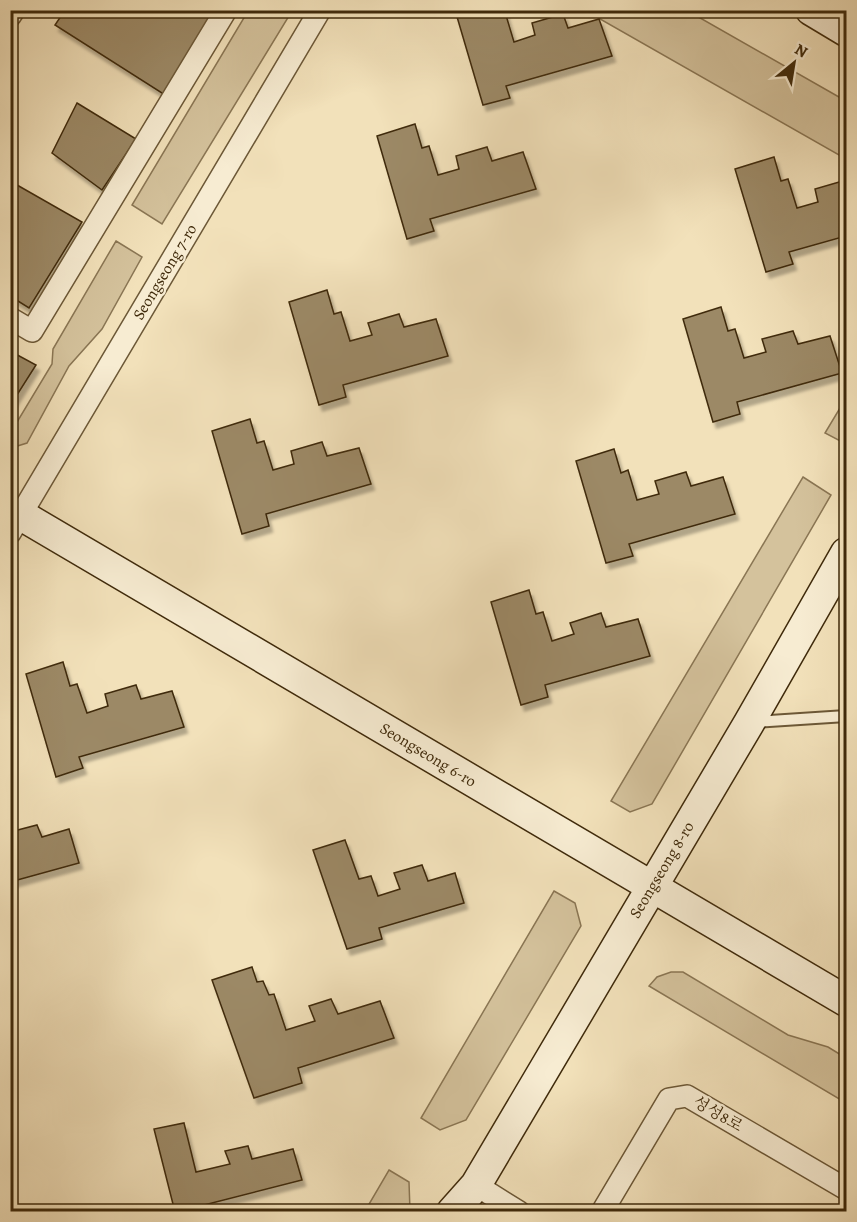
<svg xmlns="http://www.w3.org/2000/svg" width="857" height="1222" viewBox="0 0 857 1222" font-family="Alegreya,'Noto Serif KR',serif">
<defs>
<filter id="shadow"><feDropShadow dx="3.5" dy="6" stdDeviation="1.5" flood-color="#0004"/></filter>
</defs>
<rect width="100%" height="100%" fill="#f2e1ba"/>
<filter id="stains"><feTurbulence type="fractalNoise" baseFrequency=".00333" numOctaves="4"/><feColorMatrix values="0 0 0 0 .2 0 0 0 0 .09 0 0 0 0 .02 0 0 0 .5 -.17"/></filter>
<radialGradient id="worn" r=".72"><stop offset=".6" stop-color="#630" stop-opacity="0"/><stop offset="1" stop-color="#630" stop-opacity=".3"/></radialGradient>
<g fill="#d4c29c" stroke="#8a7654" stroke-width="1.5">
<polygon points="248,11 292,11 162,224 132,205"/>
<polygon points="586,11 688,11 846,101 846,159"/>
<polygon points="116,241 142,257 102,329 69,366 27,443 11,448 11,432 52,364 53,349"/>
<polygon points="846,398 846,442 844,443 825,433"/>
<polygon points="803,477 831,495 652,804 630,812 611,801"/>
<polygon points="554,891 575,903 581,926 466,1120 440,1130 421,1118"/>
<polygon points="671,972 683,972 788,1035 828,1047 846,1058 846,1103 649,986 657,977"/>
<polygon points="389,1170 409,1182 410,1211 365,1211"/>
</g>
<g fill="#9c8966" stroke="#3f2a0b" stroke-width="1.5" filter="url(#shadow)">
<polygon points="65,10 217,10 165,95 55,25"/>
<polygon points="455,10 496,10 497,15 505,12 514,42 535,35 532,23 563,14 568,28 599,19 612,56 506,86 510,98 483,105"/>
<polygon points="77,103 136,139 102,190 52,153"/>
<polygon points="415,124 422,148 429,146 438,175 459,169 456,156 487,147 492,161 523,152 536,189 430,219 434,231 407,239 377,136"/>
<polygon points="774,157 781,181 788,179 797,208 818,202 815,189 846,180 846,236 789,252 793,264 766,272 735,169"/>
<polygon points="10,181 82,222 29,308 10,296"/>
<polygon points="327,290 334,314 341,312 350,341 372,335 368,323 399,314 404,327 436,319 448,356 343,385 346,397 319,405 289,302"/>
<polygon points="721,307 728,331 735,329 744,358 766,352 762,339 793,331 798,344 830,336 842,373 737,402 740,414 713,422 683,319"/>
<polygon points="10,351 36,365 10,406"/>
<polygon points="250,419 257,443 264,441 273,470 294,464 291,451 322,442 327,456 359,448 371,484 266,514 269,526 242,534 212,431"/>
<polygon points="614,449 621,473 628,470 637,500 659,494 655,481 686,472 691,486 723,477 735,514 629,544 633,556 606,563 576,461"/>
<polygon points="529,590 536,614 543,612 552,641 574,634 570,623 601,613 606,627 638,619 650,656 545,685 548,697 521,705 491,602"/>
<polygon points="63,662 70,686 77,684 87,713 108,706 105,694 136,685 141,699 172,691 184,727 79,757 83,768 56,777 26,674"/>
<polygon points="37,825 42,837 69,829 79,863 10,882 10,846 15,845 10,832"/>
<polygon points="345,840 359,879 371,876 378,896 400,889 394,873 422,865 428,881 455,873 464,903 379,928 382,939 347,949 313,850"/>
<polygon points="252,967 257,982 263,981 269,995 274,994 286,1030 315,1021 309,1006 331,999 338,1014 380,1001 394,1038 298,1068 302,1083 254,1098 212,980"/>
<polygon points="184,1123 196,1172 230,1164 225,1151 248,1146 252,1159 293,1149 302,1180 204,1205 206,1212 175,1212 154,1129"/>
</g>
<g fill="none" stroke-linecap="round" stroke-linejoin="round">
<g stroke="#6c5837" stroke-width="14">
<polyline id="lane" points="753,722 846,716"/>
</g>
<g stroke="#6c5837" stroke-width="24">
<g id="street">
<polyline points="10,16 14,10"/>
<polyline points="10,318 32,331 226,10"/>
<polyline points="10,533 320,10"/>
<polyline points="476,1185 519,1212"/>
<polyline points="602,1212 669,1099 687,1096 846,1189"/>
</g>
</g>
<g stroke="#3f2a0b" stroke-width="33">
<g id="secondary">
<polyline points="811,10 846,31"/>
<polyline points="21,515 846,1001"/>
<polyline points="452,1212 476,1185 749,723 846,553"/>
</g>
</g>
<use href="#lane" stroke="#f7ecd2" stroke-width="10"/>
<use href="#street" stroke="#f7ecd2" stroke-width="21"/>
<use href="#secondary" stroke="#f7ecd2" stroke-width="30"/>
</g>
<g text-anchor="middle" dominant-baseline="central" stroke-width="4.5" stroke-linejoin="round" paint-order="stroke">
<g font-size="16" fill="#3f2a0b" stroke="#f7ecd2">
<text transform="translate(165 272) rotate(-59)">Seongseong 7-ro</text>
<text transform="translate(428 755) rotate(31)">Seongseong 6-ro</text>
<text transform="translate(662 870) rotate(-59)">Seongseong 8-ro</text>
<text transform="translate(718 1114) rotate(30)">성성8로</text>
</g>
</g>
<rect width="857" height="1222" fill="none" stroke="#f2e1ba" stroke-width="36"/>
<rect x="12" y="12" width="833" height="1198" fill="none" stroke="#3f2a0b" stroke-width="3"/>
<rect x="18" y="18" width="821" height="1186" fill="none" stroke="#3f2a0b" stroke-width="1.5"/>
<g transform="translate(794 63) rotate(30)" stroke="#f7ecd2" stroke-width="4.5" paint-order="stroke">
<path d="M0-4.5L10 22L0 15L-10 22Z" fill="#3f2a0b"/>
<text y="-9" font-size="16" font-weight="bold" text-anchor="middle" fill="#3f2a0b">N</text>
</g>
<rect width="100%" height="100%" filter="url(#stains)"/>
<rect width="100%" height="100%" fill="url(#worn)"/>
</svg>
